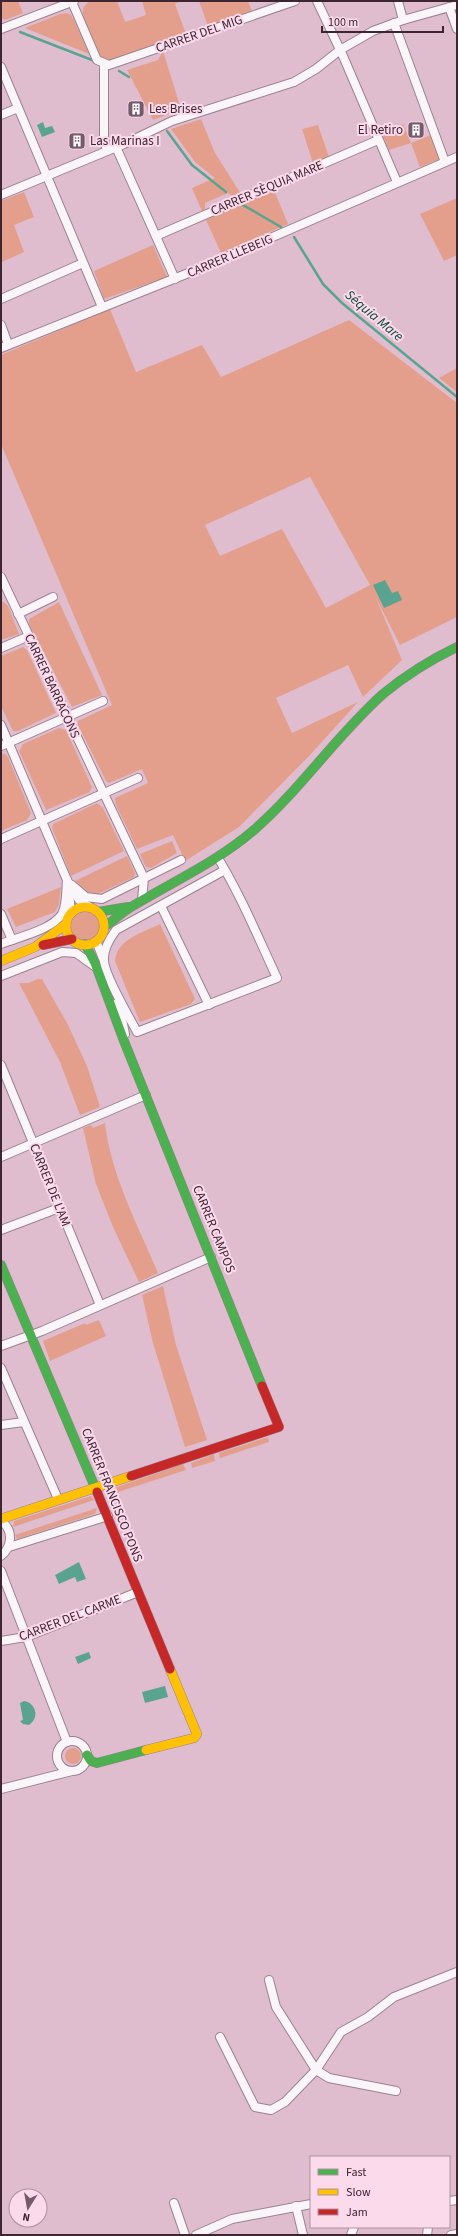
<svg xmlns="http://www.w3.org/2000/svg" width="458" height="2236" viewBox="0 0 458 2236" font-family="'Source Sans 3',sans-serif">
<rect width="100%" height="100%" fill="#dfbdcf"/>
<g fill="#e39f8c" fill-rule="evenodd">
<polygon points="1,1 18,1 23,13 5,20 1,18"/>
<polygon points="89,1 117,1 125,22 146,15 142,1 181,1 175,4 186,34 108,61 102,59 83,16 83,8"/>
<polygon points="199,1 248,1 252,11 208,26"/>
<polygon points="67,13 71,15 74,20 89,54 25,28 60,14"/>
<polygon points="163,51 181,109 153,120 127,70 158,60"/>
<polygon points="201,119 215,153 241,194 234,197 228,193 205,203 205,209 202,211 192,188 215,178 195,162 171,129"/>
<polygon points="403,124 411,143 431,135 440,159 420,167 411,143 389,150 381,131"/>
<polygon points="318,125 329,157 313,163 302,129"/>
<polygon points="274,190 288,224 221,253 206,220"/>
<polygon points="24,192 34,217 14,225 24,252 2,262 1,201"/>
<polygon points="457,198 457,255 444,261 420,214"/>
<polygon points="153,245 167,277 104,299 94,271"/>
<path d="M110,309L136,372L202,345L221,377L349,320L457,403V617L400,645L376,598L402,660L363,697L348,665L276,698L292,733L358,702L310,755L239,827L185,861L173,835L137,849L116,805L115,798L148,783L142,769L109,783L106,781L78,725V721L112,705L1,444V355ZM310,477L370,585L326,608L282,529L220,556L205,525Z"/>
<polygon points="457,368 457,392 439,378"/>
<polygon points="1,600 8,606 19,634 1,640"/>
<polygon points="59,602 102,695 72,707 29,624 29,619"/>
<polygon points="23,647 27,650 56,713 18,731 13,731 1,706 1,656"/>
<polygon points="59,728 66,730 92,787 90,792 46,810 19,751 23,744"/>
<polygon points="1,753 5,754 8,757 31,813 27,820 1,831"/>
<polygon points="97,803 103,808 124,851 71,876 52,828 53,824"/>
<polygon points="172,841 177,853 151,868 146,867 140,854"/>
<polygon points="127,856 135,873 134,877 98,894 88,892 75,881"/>
<polygon points="61,887 59,904 55,912 16,927 7,909"/>
<circle cx="85" cy="926" r="19"/>
<path d="M160,924L195,999L191,1004L140,1022L115,961C117,939 142,933 160,924Z"/>
<polygon points="37,979 42,979 68,1025 87,1066 100,1107 80,1115 60,1062 19,983 29,983"/>
<path d="M105,1123C111,1176 138,1225 158,1273L139,1282L113,1227L96,1184L83,1128L91,1125L93,1128Z"/>
<polygon points="163,1286 176,1345 207,1440 185,1447 153,1343 142,1295"/>
<polygon points="99,1320 106,1336 50,1361 43,1341 85,1323 86,1325"/>
<polygon points="268,1437 269,1442 220,1458 219,1453"/>
<polygon points="214,1454 215,1461 192,1468 191,1463"/>
<polygon points="183,1464 186,1470 106,1496 105,1493 106,1491"/>
<polygon points="91,1496 94,1500 13,1527 14,1521"/>
<polygon points="97,1508 95,1514 17,1539 15,1535"/>
<circle cx="73" cy="1756" r="8"/>
</g>
<g fill="#5aa48f">
<polygon points="43,122 45,128 52,126 55,132 42,137 37,125"/>
<polygon points="385,580 392,593 398,591 402,600 384,608 373,585"/>
<polygon points="79,1562 86,1579 77,1582 75,1577 59,1584 55,1575"/>
<polygon points="89,1652 91,1658 78,1664 75,1657"/>
<polygon points="165,1686 168,1697 145,1703 142,1692"/>
<path d="M24,1701C36,1703 40,1718 29,1725L23,1724L20,1721L23,1720L20,1703Z"/>
</g>
<g fill="none" stroke-linecap="round" stroke-linejoin="round">
<g stroke="#5aa48f" stroke-width="2.5">
<polyline points="20,32 92,60"/>
<polyline points="119,71 129,77"/>
<polyline points="167,131 192,165 226,192"/>
<polyline points="243,205 281,227"/>
<polyline points="294,237 323,284 342,303 457,397"/>
</g>
<g stroke="#9b8290" stroke-width="10">
<g id="street">
<polyline points="317,1 343,56 397,182"/>
<polyline points="398,1 403,20"/>
<polyline points="72,2 97,60 109,65 295,1"/>
<polyline points="449,7 457,29"/>
<polyline points="394,23 445,162"/>
<polyline points="1,29 74,1"/>
<polyline points="104,64 104,139 107,151"/>
<polyline points="1,67 102,307"/>
<polyline points="1,115 18,108"/>
<polyline points="116,147 175,279"/>
<polyline points="1,195 124,144 172,121 294,82 316,69 340,50 373,31 403,20 457,5"/>
<polyline points="156,236 378,140"/>
<polyline points="1,299 83,263"/>
<polyline points="1,325 8,344"/>
<polyline points="1,348 206,266 457,157"/>
<polyline points="1,577 144,878 142,900"/>
<polyline points="18,614 53,597"/>
<polyline points="1,648 29,636"/>
<polyline points="1,725 67,880 79,900 90,907"/>
<polyline points="1,746 103,701"/>
<polyline points="1,839 138,778"/>
<path d="M218,858C241,896 258,937 277,978L137,1032C129,1016 105,977 104,961C103,950 110,938 116,930L225,870"/>
<polyline points="72,885 86,897 102,899 181,860"/>
<polyline points="69,891 71,913"/>
<polyline points="161,906 209,1005"/>
<polyline points="1,914 12,940"/>
<polyline points="96,941 104,961"/>
<path d="M1,944C18,937 52,930 62,914C67,905 66,890 67,880"/>
<polyline points="1,976 62,952 76,953 97,968"/>
<polyline points="117,1003 121,1014 125,1034"/>
<polyline points="1,1065 100,1305"/>
<polyline points="1,1157 146,1095"/>
<polyline points="1,1230 59,1208"/>
<polyline points="1,1346 42,1331 211,1257"/>
<polyline points="1,1368 58,1499"/>
<polyline points="1,1425 24,1422"/>
<path d="M1,1521C14,1530 12,1547 1,1556"/>
<polyline points="9,1547 108,1516"/>
<polyline points="1,1571 67,1742"/>
<polyline points="1,1641 26,1637 138,1592"/>
<circle cx="72" cy="1756" r="15"/>
<polyline points="1,1789 72,1771"/>
<polyline points="269,1980 276,2007 316,2070 329,2078 396,2091"/>
<polyline points="220,2037 255,2107 271,2110 285,2102 316,2070 341,2032 368,2017 394,1997 457,1972"/>
<polyline points="449,2201 457,2200"/>
<polyline points="174,2203 185,2235"/>
<polyline points="296,2206 303,2235"/>
<polyline points="196,2235 232,2219 311,2204"/>
<polyline points="351,2235 354,2227"/>
<polyline points="427,2235 428,2227"/>
<polyline points="451,2235 457,2234"/>
</g>
</g>
<g stroke="#9b8290" stroke-width="10">
<g id="fast">
<polyline points="98,912 128,907"/>
<path d="M104,927C113,921 121,913 131,907C172,882 217,862 254,830C301,789 336,736 383,694C406,675 430,660 457,647"/>
<polyline points="85,944 95,963 124,1041 262,1386"/>
<polyline points="1,1265 97,1492"/>
<polyline points="87,1755 91,1761 97,1763 146,1750"/>
</g>
</g>
<g stroke="#9b8290" stroke-width="10">
<g id="slow">
<circle cx="85" cy="926" r="19"/>
<polyline points="1,961 35,947 66,924"/>
<polyline points="1,1519 131,1476"/>
<polyline points="146,1750 194,1738 197,1734 170,1669"/>
</g>
</g>
<g stroke="#9b8290" stroke-width="10">
<g id="jam">
<polyline points="43,945 72,939"/>
<polyline points="131,1476 279,1427 262,1386"/>
<polyline points="97,1492 170,1669"/>
</g>
</g>
<use href="#street" stroke="#faf5f8" stroke-width="8"/>
<use href="#fast" stroke="#4caf50" stroke-width="9"/>
<use href="#slow" stroke="#ffc107" stroke-width="9"/>
<use href="#jam" stroke="#c62828" stroke-width="9"/>
</g>
<defs>
<g id="building-square" transform="scale(0.9)"><rect x="-9" y="-9" width="18" height="18" rx="4" fill="#765a69" stroke="#fbdaeb"/><path d="M-4-6H4V6H1V3H-1V6H-4ZM-2.5-4.3h1.7v1.8h-1.7ZM.8-4.3h1.7v1.8H.8ZM-2.5-1h1.7V.8h-1.7ZM.8-1h1.7V.8H.8Z" fill="#fff"/></g>
</defs>
<g fill-rule="evenodd">
<use href="#building-square" x="136" y="109"/>
<use href="#building-square" x="416" y="130"/>
<use href="#building-square" x="77" y="141"/>
</g>
<g text-anchor="middle" dominant-baseline="central" stroke-width="4" stroke-linejoin="round" paint-order="stroke">
<g font-size="13" fill="#3d2532" stroke="#fbdaeb">
<text transform="translate(199 34) rotate(-19)">CARRER DEL MIG</text>
<text transform="translate(267 188) rotate(-23)">CARRER SÈQUIA MARE</text>
<text transform="translate(230 256) rotate(-23)">CARRER LLEBEIG</text>
<text transform="translate(52 686) rotate(65)">CARRER BARRACONS</text>
<text transform="translate(50 1185) rotate(68)">CARRER DE L'AM</text>
<text transform="translate(214 1229) rotate(68)">CARRER CAMPOS</text>
<text transform="translate(112 1495) rotate(68)">CARRER FRANCISCO PONS</text>
<text transform="translate(70 1618) rotate(-21)">CARRER DEL CARME</text>
</g>
<g font-size="13" fill="#3d2532" stroke="#fbdaeb" text-anchor="start">
<text x="149" y="109">Les Brises</text>
<text x="403" y="130" text-anchor="end">El Retiro</text>
<text x="90" y="141">Las Marinas I</text>
</g>
<g font-size="14" font-style="italic" fill="#084935" stroke="#fbdaeb">
<text transform="translate(374 316) rotate(40)">Séquia Mare</text>
</g>
</g>
<rect width="458" height="2236" fill="none" stroke="#3d2532" stroke-width="4"/>
<rect x="310" y="2156" width="140" height="72" fill="#fbdaeb" stroke="#af92a1"/>
<rect x="318" y="2169" width="20" height="6" fill="#4caf50" stroke="#af92a1"/>
<text x="346" y="2176" font-size="12" fill="#3d2532">Fast</text>
<rect x="318" y="2189" width="20" height="6" fill="#ffc107" stroke="#af92a1"/>
<text x="346" y="2196" font-size="12" fill="#3d2532">Slow</text>
<rect x="318" y="2209" width="20" height="6" fill="#c62828" stroke="#af92a1"/>
<text x="346" y="2216" font-size="12" fill="#3d2532">Jam</text>
<g transform="translate(28 2208) rotate(191)"><circle r="19" fill="#fbdaeb" stroke="#af92a1"/>
<path d="M0-3L7 15L0 10L-7 15Z" fill="#765a69"/>
<text y="-6" font-size="11" font-weight="bold" text-anchor="middle" fill="#3d2532">N</text>
</g>
<path d="M322 26v6h121v-6" fill="none" stroke="#3d2532" stroke-width="2"/>
<text x="328" y="26" font-size="12" fill="#3d2532" stroke="#fbdaeb" stroke-width="3" paint-order="stroke">100 m</text>
</svg>
